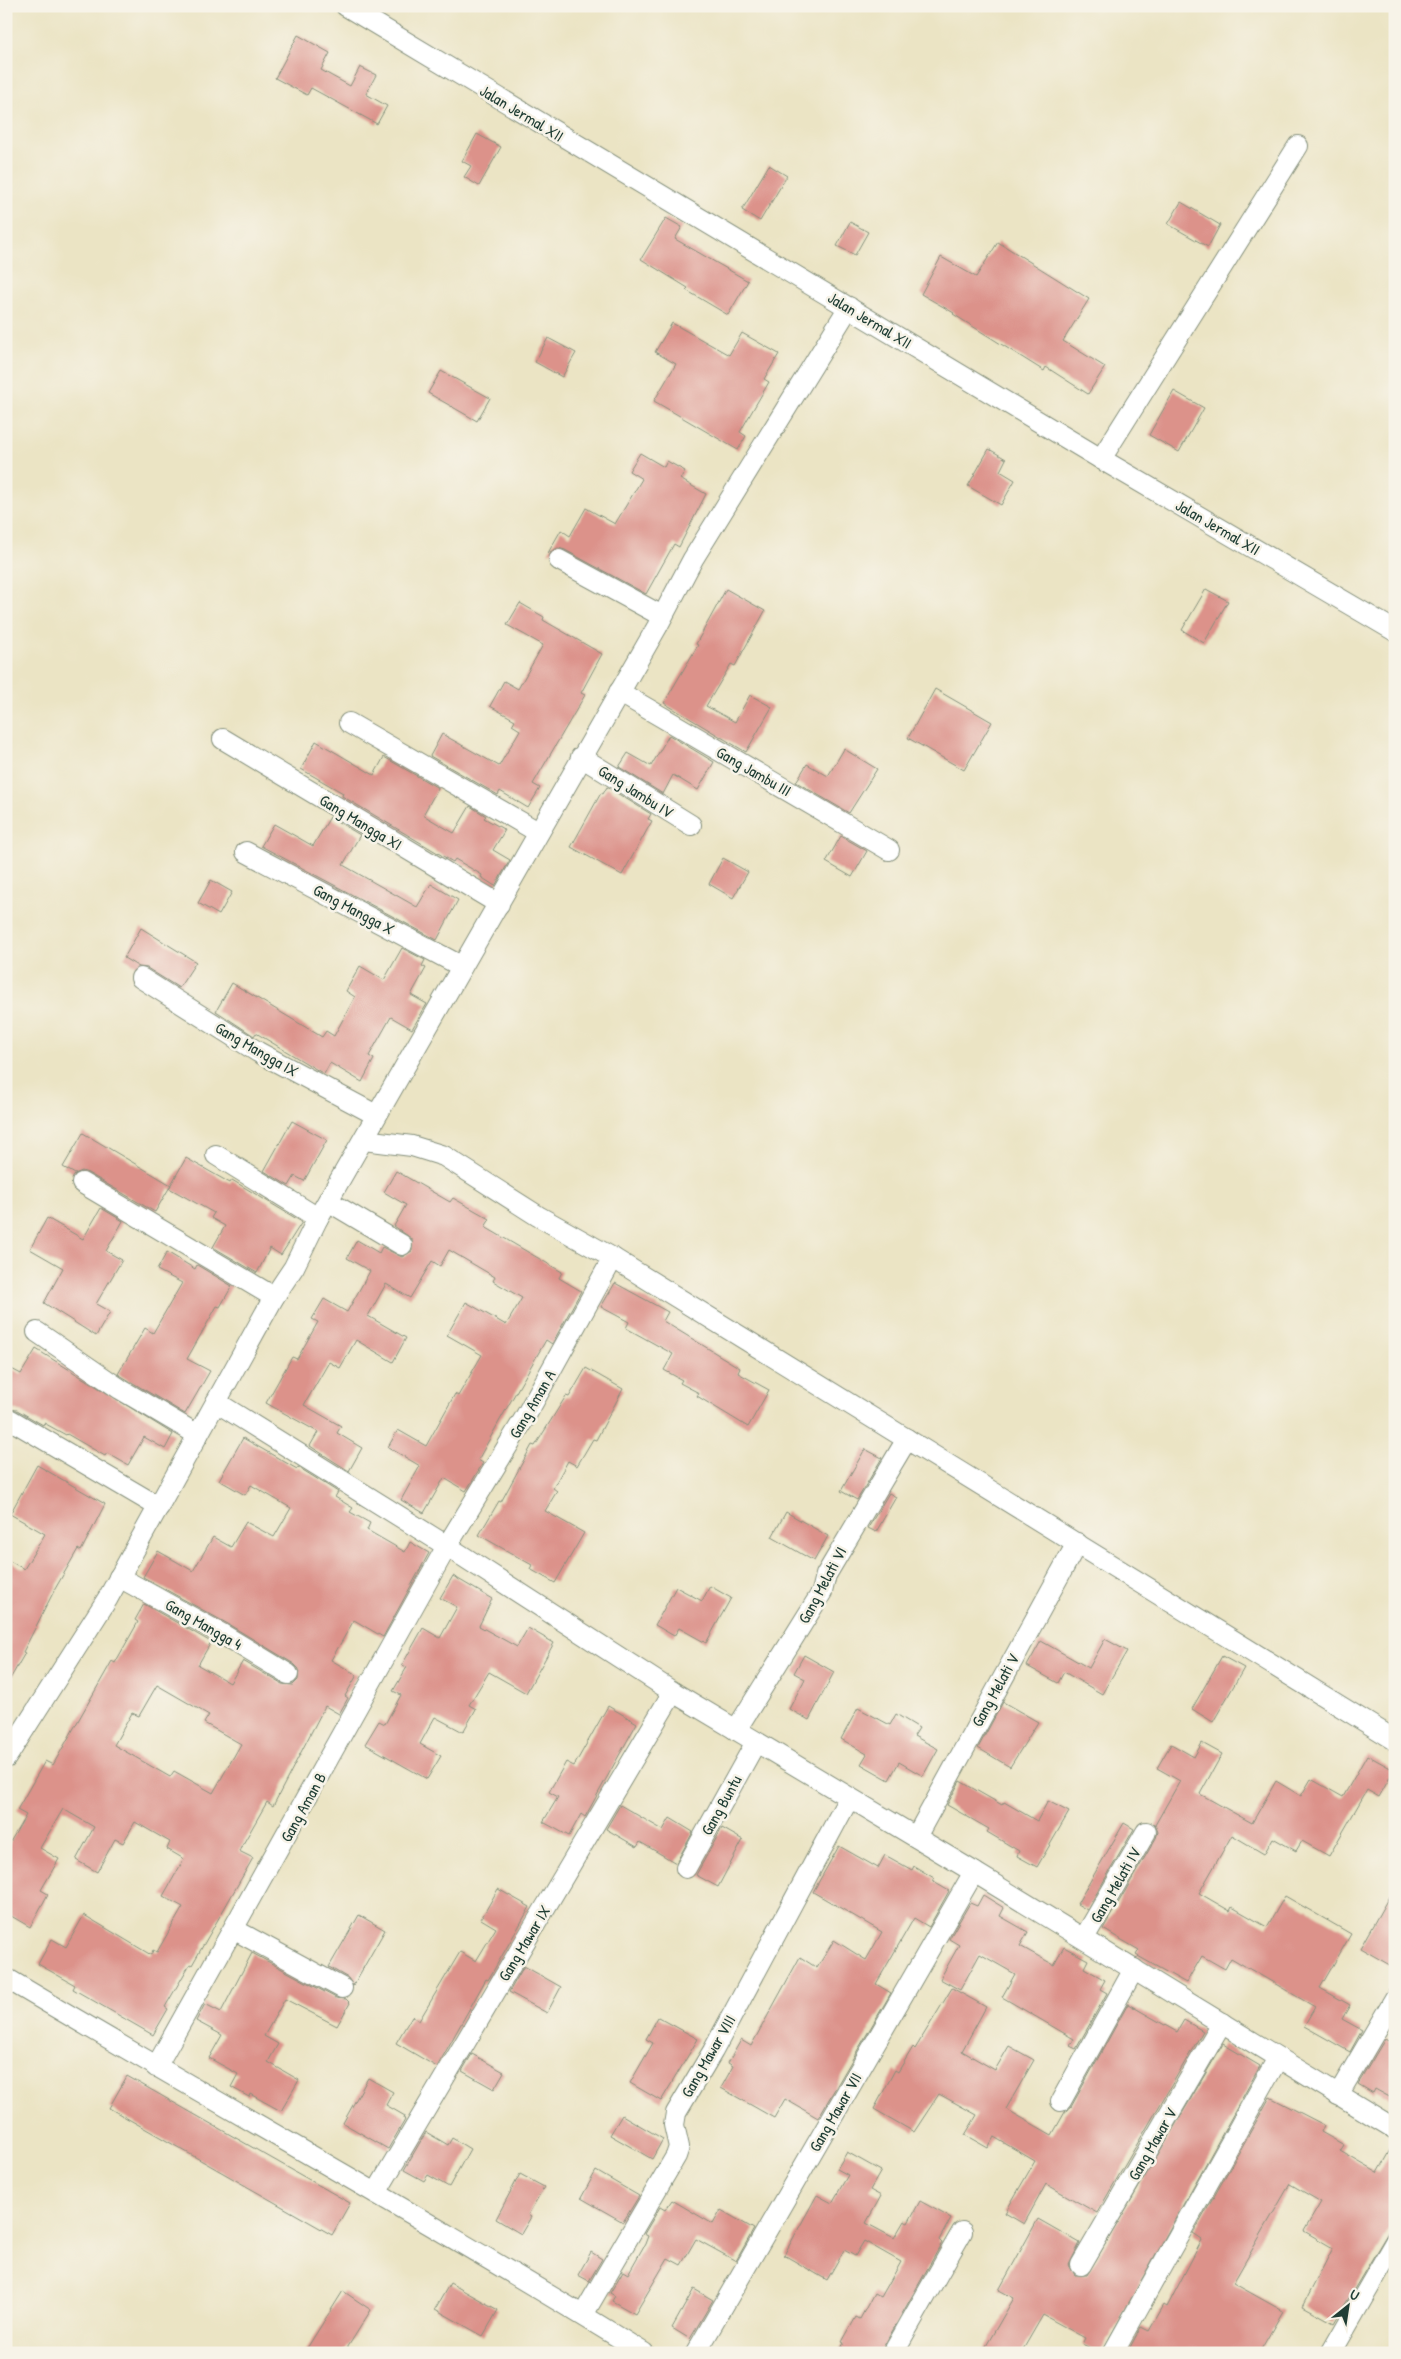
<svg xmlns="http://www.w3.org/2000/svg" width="1401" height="2359" viewBox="0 0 1401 2359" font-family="'Patrick Hand',sans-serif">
<rect width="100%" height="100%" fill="#f7f3e8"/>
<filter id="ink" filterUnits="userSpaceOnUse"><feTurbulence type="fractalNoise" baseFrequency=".02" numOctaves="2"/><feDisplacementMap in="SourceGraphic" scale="10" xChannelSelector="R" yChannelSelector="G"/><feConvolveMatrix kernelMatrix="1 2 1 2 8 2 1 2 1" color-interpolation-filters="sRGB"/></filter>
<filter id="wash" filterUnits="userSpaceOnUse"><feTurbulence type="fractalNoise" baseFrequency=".0096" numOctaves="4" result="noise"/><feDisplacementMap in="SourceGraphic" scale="20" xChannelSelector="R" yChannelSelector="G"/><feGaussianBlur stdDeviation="1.12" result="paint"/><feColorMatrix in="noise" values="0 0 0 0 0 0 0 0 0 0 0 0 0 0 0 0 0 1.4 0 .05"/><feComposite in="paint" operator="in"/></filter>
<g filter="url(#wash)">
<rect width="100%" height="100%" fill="#ebe4c4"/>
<g id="blocks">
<g fill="#dc928a" fill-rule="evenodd">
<polygon points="298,35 330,53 321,70 350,86 360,67 376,75 366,94 387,106 377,124 311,88 307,95 275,78"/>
<polygon points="477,134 501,147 479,186 464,177 471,166 462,161"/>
<polygon points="769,165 787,176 760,221 742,210"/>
<polygon points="1181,202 1220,225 1208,247 1168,224"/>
<polygon points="666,218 682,227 675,239 748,281 728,315 686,290 688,288 641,259"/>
<polygon points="850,222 868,232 855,255 837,246"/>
<polygon points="998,242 1089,299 1063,341 1105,367 1088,394 1046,367 1044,371 953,314 954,313 921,294 941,257 976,277"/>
<polygon points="672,323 729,355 742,333 779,354 764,379 769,382 740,432 746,436 738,450 654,401 676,364 655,352"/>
<polygon points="548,338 576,353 562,377 535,362"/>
<polygon points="441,371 490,398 477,421 428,393"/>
<polygon points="1174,391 1204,408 1179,452 1149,435"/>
<polygon points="989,449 1006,459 1000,471 1015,480 1001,505 968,486"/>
<polygon points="640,453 664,467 667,461 685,471 680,479 706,494 679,547 674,544 646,594 565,550 558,548 548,553 561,530 570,536 586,508 615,524 642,479 629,471"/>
<polygon points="726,589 765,611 735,666 731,664 706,706 735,722 750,695 772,707 746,752 664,703 698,645 696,644"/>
<polygon points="1206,589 1228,601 1204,643 1182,630"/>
<polygon points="520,603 544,617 543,620 602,654 581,693 585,695 533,784 540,788 528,808 500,791 498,795 430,756 442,734 499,766 520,730 512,725 515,720 490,706 504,681 518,689 543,645 507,625"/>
<polygon points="935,689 992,722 964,770 908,738"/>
<polygon points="669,735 714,762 698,790 673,775 663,794 619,767 628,753 651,766"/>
<polygon points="316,741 374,775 384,757 438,788 423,815 454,833 470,806 486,816 484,818 505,830 493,850 510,860 495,886 481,877 482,875 455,859 453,862 342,796 343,793 301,769"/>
<polygon points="844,749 877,769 849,813 796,782 807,764 828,776"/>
<polygon points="607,787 651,814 648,819 652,821 622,875 571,847 601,793 603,794"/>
<polygon points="330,817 360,835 343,865 417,907 431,884 458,900 437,940 261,846 274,824 313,846"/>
<polygon points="841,836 867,851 852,877 826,862"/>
<polygon points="723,858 748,872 733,898 709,884"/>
<polygon points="211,880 232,892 219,915 198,903"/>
<polygon points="141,928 196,962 179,988 147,968 139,967 124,958"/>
<polygon points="402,948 425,960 422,966 426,968 411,995 427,1004 412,1029 391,1017 369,1056 374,1059 362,1082 330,1063 324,1074 256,1033 254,1036 216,1011 232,983 322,1037 326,1031 334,1036 355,997 346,991 360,966 384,980"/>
<polygon points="292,1121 327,1140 304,1181 295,1176 289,1186 264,1171"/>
<polygon points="83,1133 171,1185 155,1212 88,1173 82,1171 75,1174 63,1167"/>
<polygon points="186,1158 230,1183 232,1180 302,1222 281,1255 270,1248 257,1273 213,1247 225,1226 211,1218 214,1213 169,1188"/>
<polygon points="396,1171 450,1202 453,1198 490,1219 485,1227 562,1272 559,1278 581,1291 552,1344 546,1340 500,1420 478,1460 483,1463 466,1491 444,1478 424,1513 401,1500 420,1466 388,1447 398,1430 426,1446 455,1394 458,1396 482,1355 447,1335 466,1302 506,1325 522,1298 493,1281 495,1277 449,1250 440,1266 432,1261 410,1298 386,1284 368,1316 406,1338 393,1362 356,1340 340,1368 329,1362 304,1405 341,1426 337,1433 362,1448 349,1471 310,1446 318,1432 266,1403 292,1357 297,1359 318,1322 312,1319 324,1299 347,1312 370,1271 347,1258 357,1240 379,1253 382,1247 402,1257 412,1251 412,1239 394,1226 406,1205 384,1192"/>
<polygon points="101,1208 123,1221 106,1251 122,1260 96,1304 110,1312 96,1336 44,1303 63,1268 30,1249 47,1218 83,1239"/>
<polygon points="167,1252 195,1269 197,1265 232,1286 220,1307 217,1306 187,1359 210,1371 185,1414 118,1374 145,1328 153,1333 182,1283 157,1270"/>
<polygon points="615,1283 668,1312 663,1321 740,1368 738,1373 769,1390 748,1427 697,1396 699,1393 680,1383 682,1380 664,1370 673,1354 626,1328 629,1322 601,1307"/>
<polygon points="36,1349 173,1434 165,1449 144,1437 128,1465 107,1453 105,1456 67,1434 66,1435 44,1423 43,1425 17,1410 6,1409 6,1366 21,1374"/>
<polygon points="586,1368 623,1389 596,1440 593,1439 577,1466 568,1461 553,1488 557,1491 545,1511 584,1533 555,1583 530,1569 532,1565 479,1535 499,1501 501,1502 532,1445 535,1446 566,1396 569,1397"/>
<path d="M243,1438L297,1469L298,1467L338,1492L335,1497L353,1508L350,1512L370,1523L367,1530L405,1552L410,1542L429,1553L383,1637L354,1620L331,1660L357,1675L345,1696L348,1698L339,1714L325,1706L273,1806L267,1802L239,1851L253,1858L192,1965L190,1964L165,2007L168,2009L153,2035L73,1989L75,1985L38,1964L52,1939L66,1947L84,1915L151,1955L153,1950L157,1952L183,1907L163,1896L184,1859L167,1849L170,1842L135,1822L123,1843L115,1839L97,1872L76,1860L94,1827L63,1809L40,1848L59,1859L41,1890L48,1894L30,1927L6,1913V1849L26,1815L17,1810L45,1761L53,1765L112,1661L115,1663L138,1622L135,1620L144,1604L211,1642L198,1665L230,1683L243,1661L282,1684L293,1685L298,1680L299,1669L294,1664L228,1624L143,1577L158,1551L193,1571L213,1537L231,1547L246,1522L274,1537L291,1508L251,1485L245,1495L219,1480ZM157,1685L209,1715L204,1723L241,1744L213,1793L174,1771L170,1777L114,1745L132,1713L139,1716Z"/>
<polygon points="865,1449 882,1458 857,1500 841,1491"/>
<polygon points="37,1465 105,1504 81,1551 78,1549 55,1589 23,1652 25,1653 6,1686 6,1559 24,1569 45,1534 10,1514"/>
<polygon points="889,1493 896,1497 876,1532 868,1528"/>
<polygon points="786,1512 828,1536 814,1561 772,1537"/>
<polygon points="453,1576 492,1599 479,1626 517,1647 528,1628 554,1643 526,1693 489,1672 469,1705 476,1709 463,1732 435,1717 420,1744 441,1756 427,1779 365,1744 379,1721 385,1724 401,1695 393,1691 407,1667 402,1665 423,1628 440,1638 457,1607 440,1598"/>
<polygon points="710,1586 731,1598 706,1643 679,1628 674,1636 655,1625 676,1587 702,1601"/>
<polygon points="1105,1639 1127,1651 1102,1694 1064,1672 1058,1683 1027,1666 1041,1641 1089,1668"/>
<polygon points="804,1655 834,1672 809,1720 789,1709 805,1679 794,1673"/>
<polygon points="1222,1656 1244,1668 1213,1722 1192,1709"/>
<polygon points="1003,1702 1038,1722 1010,1767 978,1748"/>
<polygon points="608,1706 637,1723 585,1817 581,1814 569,1836 543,1822 558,1797 549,1792 566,1762 574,1766"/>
<polygon points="858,1708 890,1725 896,1714 919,1728 914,1736 938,1749 923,1776 899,1762 889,1780 861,1764 867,1754 841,1739"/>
<polygon points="1202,1743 1222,1754 1200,1794 1252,1823 1276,1781 1301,1796 1311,1779 1343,1797 1367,1755 1394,1770 1379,1797 1367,1790 1329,1856 1302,1841 1296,1851 1273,1838 1264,1854 1232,1835 1199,1893 1230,1911 1232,1907 1267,1927 1285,1896 1351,1934 1320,1988 1350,2005 1342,2019 1362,2030 1350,2052 1304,2026 1315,2007 1231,1958 1225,1969 1202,1956 1186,1983 1136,1955 1139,1950 1103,1929 1156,1838 1158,1832 1155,1825 1180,1781 1157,1768 1171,1744 1194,1757"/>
<polygon points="960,1781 1002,1805 1004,1802 1037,1821 1048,1801 1069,1812 1037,1867 1017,1856 1019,1851 987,1832 989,1829 947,1805"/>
<polygon points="620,1805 663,1830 670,1818 693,1832 676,1863 640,1842 637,1847 606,1829"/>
<polygon points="1124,1823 1134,1829 1087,1910 1077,1904"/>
<polygon points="722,1828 743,1840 718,1887 696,1875"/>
<polygon points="839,1846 878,1868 885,1855 912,1870 914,1866 934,1878 932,1881 949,1891 929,1927 914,1918 876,1984 891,1993 818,2118 785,2099 774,2118 721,2088 733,2066 728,2063 741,2040 751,2046 800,1957 817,1968 834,1940 866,1960 882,1932 813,1892"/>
<polygon points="1395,1886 1395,1968 1360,1948"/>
<polygon points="498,1889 530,1907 488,1980 486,1979 437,2067 396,2043 412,2016 419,2021 460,1952 476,1961 496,1928 481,1919"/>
<polygon points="983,1895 1004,1908 1000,1916 1028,1932 1020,1946 1054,1965 1064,1947 1088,1960 1084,1968 1105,1980 1100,1989 1107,1993 1076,2049 1070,2046 1074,2039 1002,1997 1015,1974 980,1954 960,1990 940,1979 959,1945 949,1939 970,1903 977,1906"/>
<polygon points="359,1915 385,1930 353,1986 348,1978 329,1967"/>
<polygon points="252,1953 336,1998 346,1999 350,2003 337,2026 285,1999 264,2036 278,2044 268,2062 299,2080 281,2111 250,2094 249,2097 231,2087 238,2074 209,2058 222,2035 196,2021 205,2004 221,2012"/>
<polygon points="524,1966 561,1987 547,2013 509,1992"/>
<polygon points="952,1988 986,2007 962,2051 995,2070 1009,2046 1034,2060 1006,2109 1052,2135 1065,2112 1071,2107 1128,2004 1177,2032 1184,2020 1203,2031 1097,2213 1046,2184 1024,2224 1005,2213 1035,2161 994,2137 988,2148 965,2135 977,2115 939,2094 914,2132 874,2109 895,2070 898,2072 913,2047 915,2049"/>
<polygon points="658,2017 698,2039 661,2101 630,2083 653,2043 646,2039"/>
<polygon points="1385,2039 1395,2045 1395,2100 1375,2089 1373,2093 1358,2084"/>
<polygon points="1223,2044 1260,2066 1101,2353 1082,2344 1085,2338 1043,2315 1021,2353 982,2353 1014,2298 999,2290 1038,2219 1080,2243 1069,2265 1075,2275 1087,2275"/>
<polygon points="472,2054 504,2072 494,2089 462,2071"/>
<polygon points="127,2076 350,2203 332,2235 109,2108"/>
<polygon points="368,2078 393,2092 386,2105 405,2116 404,2119 405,2120 388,2149 343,2123"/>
<polygon points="1270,2097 1324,2125 1321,2132 1344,2145 1340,2151 1378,2173 1395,2143 1395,2219 1387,2234 1334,2323 1303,2306 1333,2248 1304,2231 1321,2202 1290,2184 1233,2283 1283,2311 1259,2353 1127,2353 1141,2327 1149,2331 1164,2305 1167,2307 1202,2240 1193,2234"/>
<polygon points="622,2115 663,2139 652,2159 610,2135"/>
<polygon points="426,2132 448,2145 452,2138 470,2149 449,2187 428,2175 424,2181 404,2170"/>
<polygon points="847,2152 881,2171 870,2190 881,2196 866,2223 894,2238 904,2221 908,2223 920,2201 951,2218 939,2240 942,2243 880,2353 838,2353 844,2343 842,2342 856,2317 860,2319 874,2293 881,2297 901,2262 864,2241 855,2256 844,2250 827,2280 784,2255 817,2195 832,2203 848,2175 837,2169"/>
<polygon points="596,2171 639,2196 623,2222 581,2198"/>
<polygon points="520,2174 544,2187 528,2215 531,2217 521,2234 496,2219"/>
<polygon points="672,2200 713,2224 721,2210 754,2229 736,2261 696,2239 681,2265 668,2258 635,2314 612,2301 615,2296 610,2293 623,2271 628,2274 645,2244 648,2236 644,2234 660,2207 665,2210"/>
<polygon points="591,2252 602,2259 589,2281 578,2275"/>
<polygon points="450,2283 498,2310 483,2336 435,2309"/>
<polygon points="694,2289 713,2300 690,2339 672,2328"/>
<polygon points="343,2291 371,2310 344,2353 304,2353"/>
</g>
</g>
</g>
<g filter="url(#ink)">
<use href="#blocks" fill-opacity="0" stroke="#85907c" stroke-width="1"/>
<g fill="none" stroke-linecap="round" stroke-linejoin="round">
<g stroke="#85907c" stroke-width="22">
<g id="minor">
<polyline points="346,6 1101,459 1395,631"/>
<polyline points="1101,459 1298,146"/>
<polyline points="559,560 662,616"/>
<polyline points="619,692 889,850"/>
<polyline points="349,723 538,832"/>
<polyline points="223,739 499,904"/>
<polyline points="581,757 691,825"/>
<polyline points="246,852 461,966"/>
<polyline points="141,978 258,1052 376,1115"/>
<polyline points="364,1140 412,1146 444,1156 538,1216 613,1258 1395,1740"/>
<polyline points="216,1155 318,1218"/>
<polyline points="82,1183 274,1297"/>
<polyline points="328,1201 402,1245"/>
<polyline points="37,1332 120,1389 198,1435"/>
<polyline points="216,1402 447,1546 673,1692 974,1872 1395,2129"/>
<polyline points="11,1420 159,1507"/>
<polyline points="119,1577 222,1634 288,1674"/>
<polyline points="736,1730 822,1592 826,1575 907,1439"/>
<polyline points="6,1758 108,1598 274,1297 294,1267 318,1218 657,627 693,559 849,307"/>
<polyline points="916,1837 1077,1543"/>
<polyline points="686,1868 756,1742"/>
<polyline points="235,1930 342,1988"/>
<polyline points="1084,1938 1146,1832"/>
<path d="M6,1978C218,2104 434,2223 644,2353"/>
<polyline points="156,2067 447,1546 524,1419 613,1258"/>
<polyline points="1338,2095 1395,1998"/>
<polyline points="1061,2101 1134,1969"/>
<polyline points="376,2193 673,1692"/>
<polyline points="1081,2265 1222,2023"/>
<polyline points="583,2315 676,2156 679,2147 674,2125 676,2113 713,2051 849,1798"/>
<polyline points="696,2353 974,1872"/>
<polyline points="893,2353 962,2232"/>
<polyline points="1113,2353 1278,2058"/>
<polyline points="1331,2353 1395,2242"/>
</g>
</g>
<use href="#minor" stroke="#fff" stroke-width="20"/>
</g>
</g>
<g text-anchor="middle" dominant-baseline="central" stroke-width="5" stroke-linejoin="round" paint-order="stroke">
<g font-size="16" fill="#1f3d34" stroke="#f7f3e8">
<text transform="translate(522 113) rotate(31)">Jalan Jermal XII</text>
<text transform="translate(870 320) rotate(31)">Jalan Jermal XII</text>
<text transform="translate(1218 527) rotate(30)">Jalan Jermal XII</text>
<text transform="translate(754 771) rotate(30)">Gang Jambu III</text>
<text transform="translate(636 791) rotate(32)">Gang Jambu IV</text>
<text transform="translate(361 822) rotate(31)">Gang Mangga XI</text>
<text transform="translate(354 909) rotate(28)">Gang Mangga X</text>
<text transform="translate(257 1049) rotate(30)">Gang Mangga IX</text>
<text transform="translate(532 1404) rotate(-60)">Gang Aman A</text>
<text transform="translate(822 1585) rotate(-62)">Gang Melati VI</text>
<text transform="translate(204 1624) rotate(30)">Gang Mangga 4</text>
<text transform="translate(995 1690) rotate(-61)">Gang Melati V</text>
<text transform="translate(721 1805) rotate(-61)">Gang Buntu</text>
<text transform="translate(303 1807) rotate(-61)">Gang Aman B</text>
<text transform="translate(1115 1885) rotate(-60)">Gang Melati IV</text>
<text transform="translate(524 1943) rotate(-59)">Gang Mawar IX</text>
<text transform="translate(708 2056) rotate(-60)">Gang Mawar VIII</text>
<text transform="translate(835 2112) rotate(-60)">Gang Mawar VII</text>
<text transform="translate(1152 2144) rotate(-60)">Gang Mawar V</text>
</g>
</g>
<rect width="1401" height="2359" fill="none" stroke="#f7f3e8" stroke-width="25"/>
<g transform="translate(1348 2306) rotate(30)" stroke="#f7f3e8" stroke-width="4" paint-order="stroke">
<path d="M0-4L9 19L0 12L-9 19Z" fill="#1f3d34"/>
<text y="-8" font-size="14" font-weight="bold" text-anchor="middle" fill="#1f3d34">U</text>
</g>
</svg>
